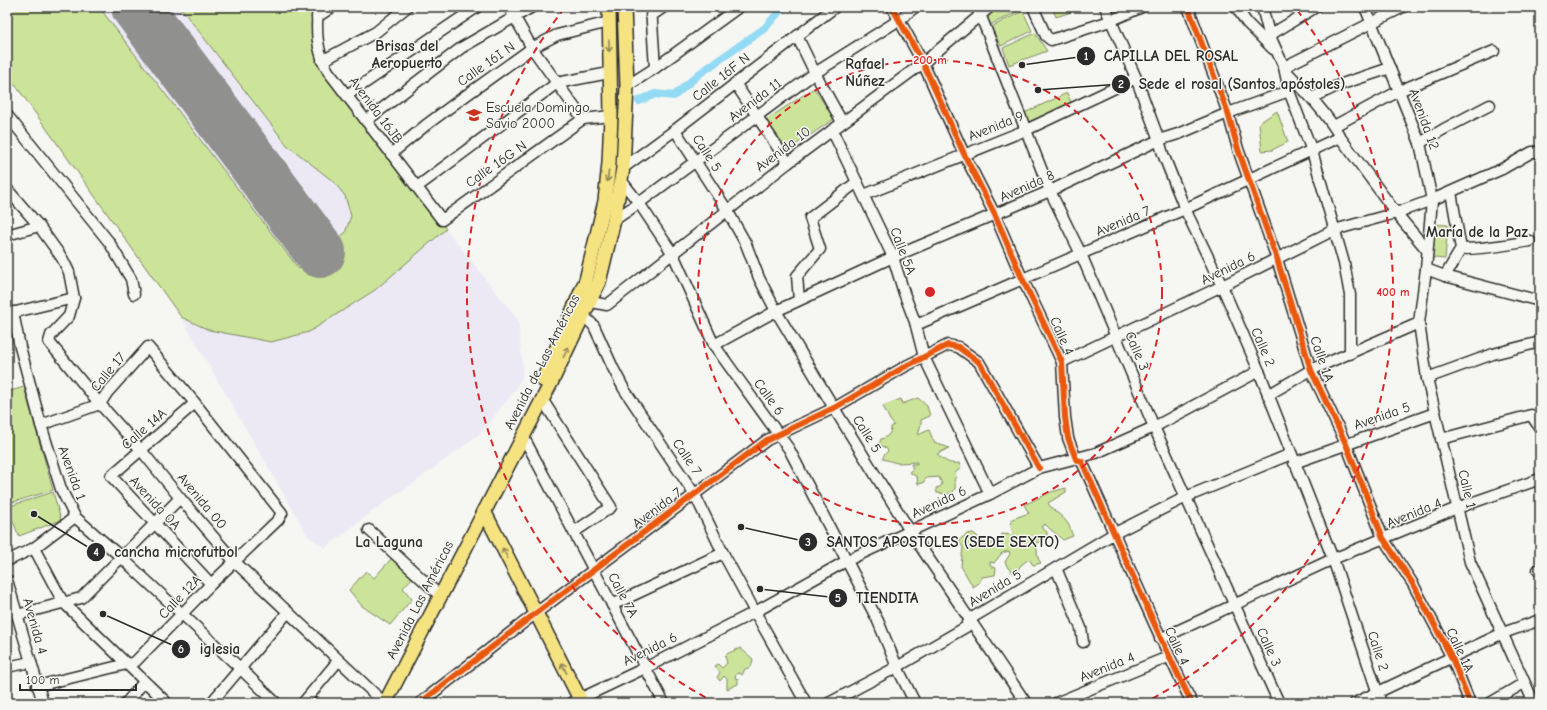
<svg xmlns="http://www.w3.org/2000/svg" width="1547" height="710" viewBox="0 0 1547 710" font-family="'Comic Neue',sans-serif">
<rect width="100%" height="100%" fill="#f6f6f2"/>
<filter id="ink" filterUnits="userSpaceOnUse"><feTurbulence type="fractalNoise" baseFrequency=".025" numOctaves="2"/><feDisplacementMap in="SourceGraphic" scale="8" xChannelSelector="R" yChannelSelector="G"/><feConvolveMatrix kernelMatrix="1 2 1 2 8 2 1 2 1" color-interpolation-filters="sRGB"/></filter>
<g filter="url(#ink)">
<polygon fill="#ece9f5" points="7,7 317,7 321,62 446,229 518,320 523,371 522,377 515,390 487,426 478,435 411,485 390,498 325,548 308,536 181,317 16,86 7,81"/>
<g fill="#cce499" stroke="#7c8862">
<polygon points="7,7 99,7 299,269 345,233 351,216 345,196 334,182 287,145 180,7 317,7 321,62 446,229 375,290 309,332 271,342 209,330 181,317 16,86 7,81"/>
<polygon points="994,7 1025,7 1025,8 990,25 983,14"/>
<polygon points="1052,7 1080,7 1080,9 1056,17"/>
<polygon points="1023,11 1032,31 1001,46 991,27"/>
<polygon points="1035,33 1047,51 1009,65 1003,48"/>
<polygon points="814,88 834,119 788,150 766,120"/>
<polygon points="1067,93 1073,107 1027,128 1020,115"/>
<polygon points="1277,111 1288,142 1272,150 1262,151 1259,123"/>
<polygon points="1429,224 1448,225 1445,259 1426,257"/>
<polygon points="24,387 53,490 7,504 7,392"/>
<path d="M918,398L927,406L930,416L921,420V424L918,435L929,430L934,442L949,448L937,454C944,460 949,465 959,463L961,468L955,473L956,477L954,480C956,486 956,489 951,494L937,493L936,488L940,487L942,484L939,477L926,478L923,483L918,484L917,477L909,472L913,469L911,464H917V462L897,463L883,459L884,455L888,451L887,449L879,444L881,439C887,437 891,434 891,427L894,425L890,420L883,406L901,399L902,404Z"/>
<path d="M1066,488V492L1048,503C1053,512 1063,515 1068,524C1070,527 1071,532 1073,536L1063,540C1057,534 1050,530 1045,524L1041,527L1047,532V537L1043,541L1035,543C1039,550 1035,556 1041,563L1033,565L1029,559L1021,565L1015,574L1008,568L1005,562L1010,554L1009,551L1002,553L994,563L990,562V565L992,567L996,568L995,575L982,577L979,583L973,587L961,566L963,547L959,542V540L967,534L973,533L977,536L983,547L999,540L1002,534L1014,535L1011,527L1012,519L1029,513L1024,505L1051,492Z"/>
<polygon points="53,492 61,520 19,536 7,507"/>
<polygon points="392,558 412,578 403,588 412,599 390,625 362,606 349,590 366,571 374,578"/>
<path d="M740,648L753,659L751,667L745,669L742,675L739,673L736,674L735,678L738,679V684L727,689V679L724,676L720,681L717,677L720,673L715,666L718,664L722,668L727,663L725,656C728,652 735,651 740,648Z"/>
</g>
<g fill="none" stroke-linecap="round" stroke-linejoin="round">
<polyline stroke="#93daf4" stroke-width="8" points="639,101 655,94 674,96 699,74 765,28 783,7"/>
<polyline stroke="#90908e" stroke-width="52" points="137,7 320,252"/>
<g stroke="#2b2b2b" stroke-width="13">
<g id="minor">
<path d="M318,7C316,30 316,50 328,71L442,220L583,119L611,116"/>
<polyline points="509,7 532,48 583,119"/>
<polyline points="651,7 655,68"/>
<path d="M892,7L923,63L964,154L995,215L1022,278L1062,362L1065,417L1068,438L1076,459L1082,462C1119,542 1152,624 1192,703"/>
<polyline points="976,7 980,14 1050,191 1081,254 1154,427 1279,703"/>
<polyline points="1033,7 1046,36 1051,40 1110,21 1142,7"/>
<polyline points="1105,7 1136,78 1159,140 1163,154 1185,209 1222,286 1259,371 1333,559 1381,703"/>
<polyline points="1188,7 1228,113 1238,149 1277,259 1311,370 1346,444 1383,538 1413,584 1452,658 1470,703"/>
<polyline points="1236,7 1247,23 1273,49"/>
<polyline points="1262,7 1269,34 1284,67 1289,91 1312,151 1344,263 1350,295 1350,354"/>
<polyline points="1365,7 1420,143 1432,200 1426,269 1419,323 1427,378 1470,562 1534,703"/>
<polyline points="651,16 664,7"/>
<polyline points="317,17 332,7"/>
<polyline points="1270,35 1316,7"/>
<polyline points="797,36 815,73 842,122"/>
<polyline points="322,61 376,32 407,7"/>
<polyline points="1284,67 1403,7"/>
<path d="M1285,70C1305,91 1326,112 1340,137L1396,213L1427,250"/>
<polyline points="735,83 788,163"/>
<polyline points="627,86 655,68 739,7"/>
<polyline points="347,95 477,7"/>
<polyline points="1312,98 1339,85 1390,68"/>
<polyline points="7,115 109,242 131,279 134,294"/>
<polyline points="366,121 461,48 532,7"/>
<polyline points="1334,126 1399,91 1494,51"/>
<polyline points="675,130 727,210 746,244 759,278 776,311 834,408 910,531 1026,703"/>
<polyline points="832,130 893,257 904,293 915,322 924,357 990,494"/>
<polyline points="1420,143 1444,129 1490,105"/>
<polyline points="391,154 426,125 461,99 532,48 557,35 609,22"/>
<polyline points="623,168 675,130 835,7"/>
<polyline points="621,180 639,203 673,254 714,345 789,449 878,621 897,667 915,703"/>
<polyline points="417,187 557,83 609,73"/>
<polyline points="7,189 39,226 62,258 69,272 74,298 69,316 51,335 49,342 100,404 141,450 180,498 235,562 380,699"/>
<polyline points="864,195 1026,130 1136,78"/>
<polyline points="614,220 639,203 815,73 899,20 915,7"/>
<polyline points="7,235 39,226"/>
<path d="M1461,249C1485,249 1507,245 1530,241"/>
<polyline points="1426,269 1445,276 1540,301"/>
<polyline points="1445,276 1461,249 1451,192"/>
<polyline points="799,300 797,276 820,249 810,218 857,182"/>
<polyline points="591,302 607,305 788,163 923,63 990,7"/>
<polyline points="13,312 20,347 41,425 61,489 75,517 121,557 241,669 276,703"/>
<polyline points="7,314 74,298"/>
<polyline points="584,316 594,326 613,368 624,389 695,495 723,553 755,612 806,703"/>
<polyline points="916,325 1185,209 1340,137"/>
<polyline points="714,345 776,311 893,257 1050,191 1159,140 1181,133 1228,113 1289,91"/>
<polyline points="1062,362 1222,286 1334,230 1396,213 1432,200 1502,169 1532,152 1540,152"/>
<polyline points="1427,378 1493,354 1540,342"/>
<polyline points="1268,395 1311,370 1419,323"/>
<polyline points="542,399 611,507 574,532"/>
<polyline points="195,403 111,476 211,584"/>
<polyline points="523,436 664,703"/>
<polyline points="1441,439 1531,415 1540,428"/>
<polyline points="1294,463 1435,413"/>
<polyline points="369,530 436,592"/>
<polyline points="34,548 63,602 167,703"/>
<polyline points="7,561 34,548 75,517"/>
<polyline points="1056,568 1081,628 1083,642"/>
<polyline points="1538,570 1540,569"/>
<polyline points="7,580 43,703"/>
<polyline points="612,605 723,553"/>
<polyline points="17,615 81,598 180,498"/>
<polyline points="1160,639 1333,559 1457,508 1540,479"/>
<polyline points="7,667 31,662"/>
<polyline points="37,686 135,662 211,584 278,520 282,513 195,403 148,347 107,393 100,404 41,425"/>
<polyline points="126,703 144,682"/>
<polyline points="211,703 288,612"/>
<polyline points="303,703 338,661"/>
<polyline points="420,703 536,613 767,440 834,408 906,366 948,345 958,347 979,362 1039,468"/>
<polyline points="571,703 645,668 694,643 755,612 848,560 990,494 1039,468 1096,453 1154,427 1259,371"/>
<polyline points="829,703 897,667 966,627 970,619 1115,533 1186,497 1291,454"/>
<polyline points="1056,703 1168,657"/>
<polyline points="1355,703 1503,633 1540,620"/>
<polyline points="1490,703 1524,683"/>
</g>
</g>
<g stroke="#2b2b2b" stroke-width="16">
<g id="major">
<polyline points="543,380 586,280 605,201 609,163 611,116 609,7"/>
<polyline points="484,511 582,703"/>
<polyline points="385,703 552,381 599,282 614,220 623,168 627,86 624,7"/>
</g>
</g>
<use href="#minor" stroke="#f6f6f2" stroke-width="10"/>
<use href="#major" stroke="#f5e382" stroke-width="13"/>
<g stroke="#f6f6f2" stroke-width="8">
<g id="cycleway">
<path d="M892,7L923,63L964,154L995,215L1022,278L1062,362L1065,417L1068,438L1076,459L1082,462C1119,542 1152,624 1192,703"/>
<polyline points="1188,7 1228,113 1238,149 1277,259 1311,370 1346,444 1383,538 1413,584 1452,658 1470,703"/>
<polyline points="420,703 536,613 767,440 834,408 906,366 948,345 958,347 979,362 1039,468"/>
</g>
</g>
<use href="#cycleway" stroke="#e8590c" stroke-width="6"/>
</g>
<defs><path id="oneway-shaft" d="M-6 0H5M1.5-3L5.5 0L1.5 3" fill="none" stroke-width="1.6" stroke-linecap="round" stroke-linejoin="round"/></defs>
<g stroke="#908756">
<use href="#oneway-shaft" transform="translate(609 46) rotate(90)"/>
<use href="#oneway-shaft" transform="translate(608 176) rotate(97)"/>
<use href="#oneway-shaft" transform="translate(566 352) rotate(-64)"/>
<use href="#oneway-shaft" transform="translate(505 553) rotate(-117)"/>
<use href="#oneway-shaft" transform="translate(564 668) rotate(-117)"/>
</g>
</g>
<g fill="none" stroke="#d62828" stroke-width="2" stroke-dasharray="7 5">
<circle cx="930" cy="292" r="232"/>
<path d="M716 703A463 463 0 0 1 563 10M1297 10A463 463 0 0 1 1144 703"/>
</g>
<defs>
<g id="school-bare" transform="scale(1.2)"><path d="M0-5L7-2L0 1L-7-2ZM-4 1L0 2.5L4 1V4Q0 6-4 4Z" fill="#c8321e" stroke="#f6f6f2" stroke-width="2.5" paint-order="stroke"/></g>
</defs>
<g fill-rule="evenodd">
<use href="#school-bare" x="474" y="115"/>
</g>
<g text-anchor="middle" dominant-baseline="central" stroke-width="3" stroke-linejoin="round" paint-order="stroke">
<g font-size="14" fill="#2b2b2b" stroke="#f6f6f2">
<text transform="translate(486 64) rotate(-35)">Calle 16I N</text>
<text transform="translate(721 77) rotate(-38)">Calle 16F N</text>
<text transform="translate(755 100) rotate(-37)">Avenida 11</text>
<text transform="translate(376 110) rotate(53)">Avenida 16JB</text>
<text transform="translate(1424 119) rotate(70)">Avenida 12</text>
<text transform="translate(996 126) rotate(-22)">Avenida 9</text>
<text transform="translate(783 149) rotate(-37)">Avenida 10</text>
<text transform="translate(707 153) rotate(57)">Calle 5</text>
<text transform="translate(496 164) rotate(-35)">Calle 16G N</text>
<text transform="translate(1027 186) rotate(-24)">Avenida 8</text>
<text transform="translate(1123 221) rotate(-23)">Avenida 7</text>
<text transform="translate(903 251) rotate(69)">Calle 5A</text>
<text transform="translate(1228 268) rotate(-26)">Avenida 6</text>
<text transform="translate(1062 336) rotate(66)">Calle 4</text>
<text transform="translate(1263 347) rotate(67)">Calle 2</text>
<text transform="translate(1137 351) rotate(67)">Calle 3</text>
<text transform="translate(1322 359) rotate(71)">Calle 1A</text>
<text transform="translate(542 362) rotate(-63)">Avenida de Las Américas</text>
<text transform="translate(108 372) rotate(-50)">Calle 17</text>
<text transform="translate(769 397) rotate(54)">Calle 6</text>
<text transform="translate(1382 416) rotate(-19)">Avenida 5</text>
<text transform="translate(144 429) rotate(-41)">Calle 14A</text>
<text transform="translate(867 434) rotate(58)">Calle 5</text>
<text transform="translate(687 457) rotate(56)">Calle 7</text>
<text transform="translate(72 473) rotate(70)">Avenida 1</text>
<text transform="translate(1467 489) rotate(77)">Calle 1</text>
<text transform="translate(202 501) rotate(50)">Avenida 00</text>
<text transform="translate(939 502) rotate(-25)">Avenida 6</text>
<text transform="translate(155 503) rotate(47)">Avenida 0A</text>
<text transform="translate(657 508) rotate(-37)">Avenida 7</text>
<text transform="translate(1414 513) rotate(-22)">Avenida 4</text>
<text transform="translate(995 588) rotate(-31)">Avenida 5</text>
<text transform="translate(623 595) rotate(62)">Calle 7A</text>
<text transform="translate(180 597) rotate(-46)">Calle 12A</text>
<text transform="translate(420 600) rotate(-63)">Avenida Las Américas</text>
<text transform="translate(35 626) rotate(74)">Avenida 4</text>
<text transform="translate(1177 646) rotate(65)">Calle 4</text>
<text transform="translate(1269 647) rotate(66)">Calle 3</text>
<text transform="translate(650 649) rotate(-26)">Avenida 6</text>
<text transform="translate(1460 650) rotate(65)">Calle 1A</text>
<text transform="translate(1378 651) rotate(72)">Calle 2</text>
<text transform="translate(1107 667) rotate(-22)">Avenida 4</text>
</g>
<g font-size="14" fill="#2b2b2b" stroke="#f6f6f2" text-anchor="start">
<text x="486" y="107">Escuela Domingo<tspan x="486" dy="16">Savio 2000</tspan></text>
</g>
<g font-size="15" font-weight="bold" fill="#2b2b2b" stroke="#f6f6f2">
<text x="407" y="46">Brisas del<tspan x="407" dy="17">Aeropuerto</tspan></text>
<text x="865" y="64">Rafael<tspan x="865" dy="17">Núñez</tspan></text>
<text x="1477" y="232">María de la Paz</text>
<text x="389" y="542">La Laguna</text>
</g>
</g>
<circle cx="930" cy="292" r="6" fill="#d62828" stroke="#f6f6f2" stroke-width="2"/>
<g font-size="12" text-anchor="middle" font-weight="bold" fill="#d62828" stroke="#f6f6f2" stroke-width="3" stroke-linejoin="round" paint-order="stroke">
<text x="930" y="64">200 m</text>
<text x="1393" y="296">400 m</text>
</g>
<path fill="none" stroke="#2b2b2b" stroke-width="1.5" d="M1022 65L1086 56M1038 90L1121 84M741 527L808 542M34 514L96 552M760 589L838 598M103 614L181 649"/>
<g fill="#2b2b2b" stroke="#f6f6f2" stroke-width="1.5">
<circle cx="1022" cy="65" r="4"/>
<circle cx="1038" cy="90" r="4"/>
<circle cx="741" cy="527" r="4"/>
<circle cx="34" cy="514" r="4"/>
<circle cx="760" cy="589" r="4"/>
<circle cx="103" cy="614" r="4"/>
<circle cx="1086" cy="56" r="10"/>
<circle cx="1121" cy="84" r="10"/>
<circle cx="808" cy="542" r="10"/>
<circle cx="96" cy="552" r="10"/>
<circle cx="838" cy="598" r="10"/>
<circle cx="181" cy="649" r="10"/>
</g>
<g font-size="12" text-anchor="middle" font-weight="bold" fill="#fff">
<text x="1086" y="60">1</text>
<text x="1121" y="88">2</text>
<text x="808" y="546">3</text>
<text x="96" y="556">4</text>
<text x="838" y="602">5</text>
<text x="181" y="653">6</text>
</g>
<g font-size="15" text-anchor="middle" font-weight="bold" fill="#2b2b2b" stroke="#f6f6f2" stroke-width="3" stroke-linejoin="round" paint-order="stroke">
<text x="1171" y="61">CAPILLA DEL ROSAL</text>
<text x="1242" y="89">Sede el rosal (Santos apóstoles)</text>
<text x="943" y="547">SANTOS APOSTOLES (SEDE SEXTO)</text>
<text x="176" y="557">cancha microfutbol</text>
<text x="887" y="603">TIENDITA</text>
<text x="220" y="654">iglesia</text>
</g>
<rect width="1547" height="710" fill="none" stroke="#f6f6f2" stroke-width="24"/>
<rect x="12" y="12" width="1523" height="686" fill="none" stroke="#2b2b2b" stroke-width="1.5" filter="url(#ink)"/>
<path d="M20 684v6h116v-6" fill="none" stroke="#2b2b2b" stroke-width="2"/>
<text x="26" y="684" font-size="12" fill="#2b2b2b" stroke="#f6f6f2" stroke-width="3" paint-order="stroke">100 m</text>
</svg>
